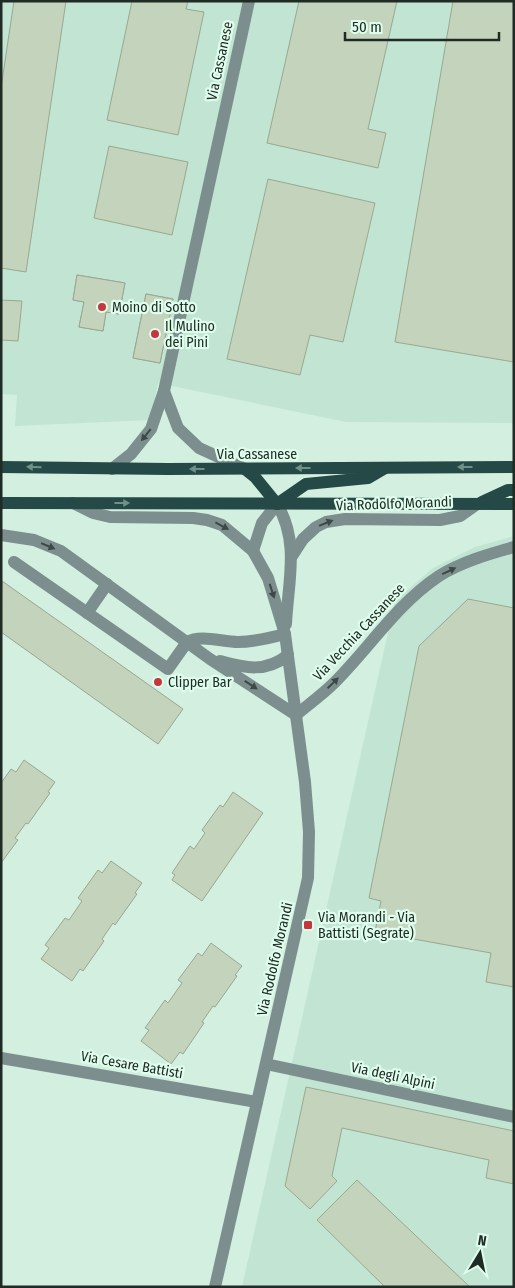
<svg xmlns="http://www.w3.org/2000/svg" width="515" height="1288" viewBox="0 0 515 1288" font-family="'Fira Sans Condensed',sans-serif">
<rect width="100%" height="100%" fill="#d2efe0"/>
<g fill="#c1e5d2">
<polygon points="1,1 514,1 514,423 346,422 158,383 150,420 15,426 17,395 1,394"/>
<polygon points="514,536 514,1287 242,1287 395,601 433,568 475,547"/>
</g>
<g fill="#c4d4bc" stroke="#99a890">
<polygon points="14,1 66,1 26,272 1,268 1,88"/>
<polygon points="132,1 188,1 186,9 204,12 178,135 107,120"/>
<polygon points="299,1 397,1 368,129 386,133 378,168 267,143"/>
<polygon points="453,1 514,1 514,362 395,342"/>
<polygon points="109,146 188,162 172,235 94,218"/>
<polygon points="268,179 375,203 343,342 310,335 300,375 227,359"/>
<polygon points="77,275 125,283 119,314 106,312 103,331 79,327 84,302 73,300"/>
<polygon points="77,275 125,283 119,314 106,312 103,331 79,327 84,302 73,300"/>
<polygon points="146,294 173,299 160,363 133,358"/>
<polygon points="146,294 173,299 160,363 133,358"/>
<polygon points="1,300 22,301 18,341 1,340"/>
<polygon points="2,581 183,709 158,744 1,632"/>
<polygon points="468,599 514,608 514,987 486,982 491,953 375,932 381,901 369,898 419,646"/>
<polygon points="24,760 55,782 48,792 50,793 28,824 26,823 15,838 18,840 1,863 1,783 11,769 16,772"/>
<polygon points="233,792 263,813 202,901 172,880 175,875 172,873 190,846 194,849 205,833 202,830 220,805 223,807"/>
<polygon points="111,861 142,883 135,893 137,894 115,925 113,923 102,939 104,941 83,971 80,969 72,981 41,959 49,948 45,945 65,918 69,920 82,901 78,898 98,870 102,873"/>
<polygon points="211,943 242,966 235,975 237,976 215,1007 213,1006 202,1022 204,1023 183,1054 180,1052 171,1064 141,1041 149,1030 145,1028 165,1000 168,1003 182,983 178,980 198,953 202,956"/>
<polygon points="306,1087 514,1131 514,1184 486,1178 489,1160 342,1128 332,1176 337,1181 310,1209 285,1186"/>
<polygon points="357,1180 470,1287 385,1287 317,1220"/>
</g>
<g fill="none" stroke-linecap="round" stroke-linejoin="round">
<g stroke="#7c8f8e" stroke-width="12">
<polyline points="164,391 178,428 199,448 245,469"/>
<polyline points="112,469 131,454 151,429 164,391 249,1"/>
<polyline points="73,503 93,513 110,517 193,518 207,520 222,525 253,551 268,578 275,601 285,634 305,782 309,832 308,878 215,1287"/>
<polyline points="1,535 34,540 61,551 210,659 296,715"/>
<path d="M253,551L262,523L277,504C300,542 288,582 286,624"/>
<polyline points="292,556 303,539 316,527 326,522 345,519 440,520 460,516 477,504"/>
<path d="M14,562L168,669L187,642C201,634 222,642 238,642C254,642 270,638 285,634"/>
<polyline points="87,613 107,584"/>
<path d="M220,661C245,668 266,673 288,655"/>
<path d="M296,715C309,704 323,694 334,683C370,647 397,604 439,576C461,562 489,554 514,547"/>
<polyline points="1,1058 257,1102"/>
<polyline points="266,1064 514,1117"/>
</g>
<g stroke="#254946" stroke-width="12">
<polyline points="1,467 168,469 514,467"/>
<polyline points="245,469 255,477 277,504"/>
<polyline points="482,502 508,490 514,490"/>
<polyline points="1,503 514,504"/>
<polyline points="277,504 306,484 368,478 385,468"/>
</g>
</g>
<defs><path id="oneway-solid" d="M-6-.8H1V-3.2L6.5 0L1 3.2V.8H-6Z" transform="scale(1.25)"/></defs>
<g fill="#3c4944">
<use href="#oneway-solid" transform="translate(146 435) rotate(129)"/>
<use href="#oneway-solid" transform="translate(326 523) rotate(-22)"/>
<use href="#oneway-solid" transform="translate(222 526) rotate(28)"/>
<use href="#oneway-solid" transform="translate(48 546) rotate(23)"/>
<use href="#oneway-solid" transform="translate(449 571) rotate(-25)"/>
<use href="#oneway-solid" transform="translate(272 591) rotate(72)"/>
<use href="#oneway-solid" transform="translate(333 683) rotate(-44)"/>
<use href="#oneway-solid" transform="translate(251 685) rotate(33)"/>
</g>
<g fill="#6f9189">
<use href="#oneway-solid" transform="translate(34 467) rotate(-179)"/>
<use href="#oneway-solid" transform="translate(465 467) rotate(180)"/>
<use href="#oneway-solid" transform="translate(303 468) rotate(180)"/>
<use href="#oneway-solid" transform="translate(197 469) rotate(180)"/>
<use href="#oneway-solid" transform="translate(122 503)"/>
</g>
<g fill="#c6363d" stroke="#dffded" stroke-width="2">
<circle cx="102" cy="307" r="5"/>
<circle cx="155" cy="334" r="5"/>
<circle cx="158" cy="682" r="5"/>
<rect x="303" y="920" width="10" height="10" rx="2.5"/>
</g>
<g text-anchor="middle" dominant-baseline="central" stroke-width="4.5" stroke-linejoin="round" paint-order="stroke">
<g font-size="14" fill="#202b25" stroke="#dffded">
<text transform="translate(220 61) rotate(-78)">Via Cassanese</text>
<text x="257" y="454">Via Cassanese</text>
<text transform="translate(394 504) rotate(-2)">Via Rodolfo Morandi</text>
<text transform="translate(359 632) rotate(-47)">Via Vecchia Cassanese</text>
<text transform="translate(275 959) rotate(-77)">Via Rodolfo Morandi</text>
<text transform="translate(132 1065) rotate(10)">Via Cesare Battisti</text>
<text transform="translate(393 1076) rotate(12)">Via degli Alpini</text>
</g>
<g font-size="14" fill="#202b25" stroke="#dffded" text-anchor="start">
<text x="112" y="307">Moino di Sotto</text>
<text x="165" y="326">Il Mulino<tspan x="165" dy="16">dei Pini</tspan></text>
<text x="168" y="682">Clipper Bar</text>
<text x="318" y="917">Via Morandi - Via<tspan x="318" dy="16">Battisti (Segrate)</tspan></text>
</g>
</g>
<rect width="515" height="1288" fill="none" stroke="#202b25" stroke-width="5"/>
<g transform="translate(480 1253) rotate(10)" stroke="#dffded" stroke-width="4" paint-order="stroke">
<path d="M0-4L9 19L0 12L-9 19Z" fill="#202b25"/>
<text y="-8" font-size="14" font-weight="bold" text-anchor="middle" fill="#202b25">N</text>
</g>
<path d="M345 32v8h154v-8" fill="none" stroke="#202b25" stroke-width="2.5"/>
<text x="352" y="32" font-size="15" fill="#202b25" stroke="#dffded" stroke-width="4" paint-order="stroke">50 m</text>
</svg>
